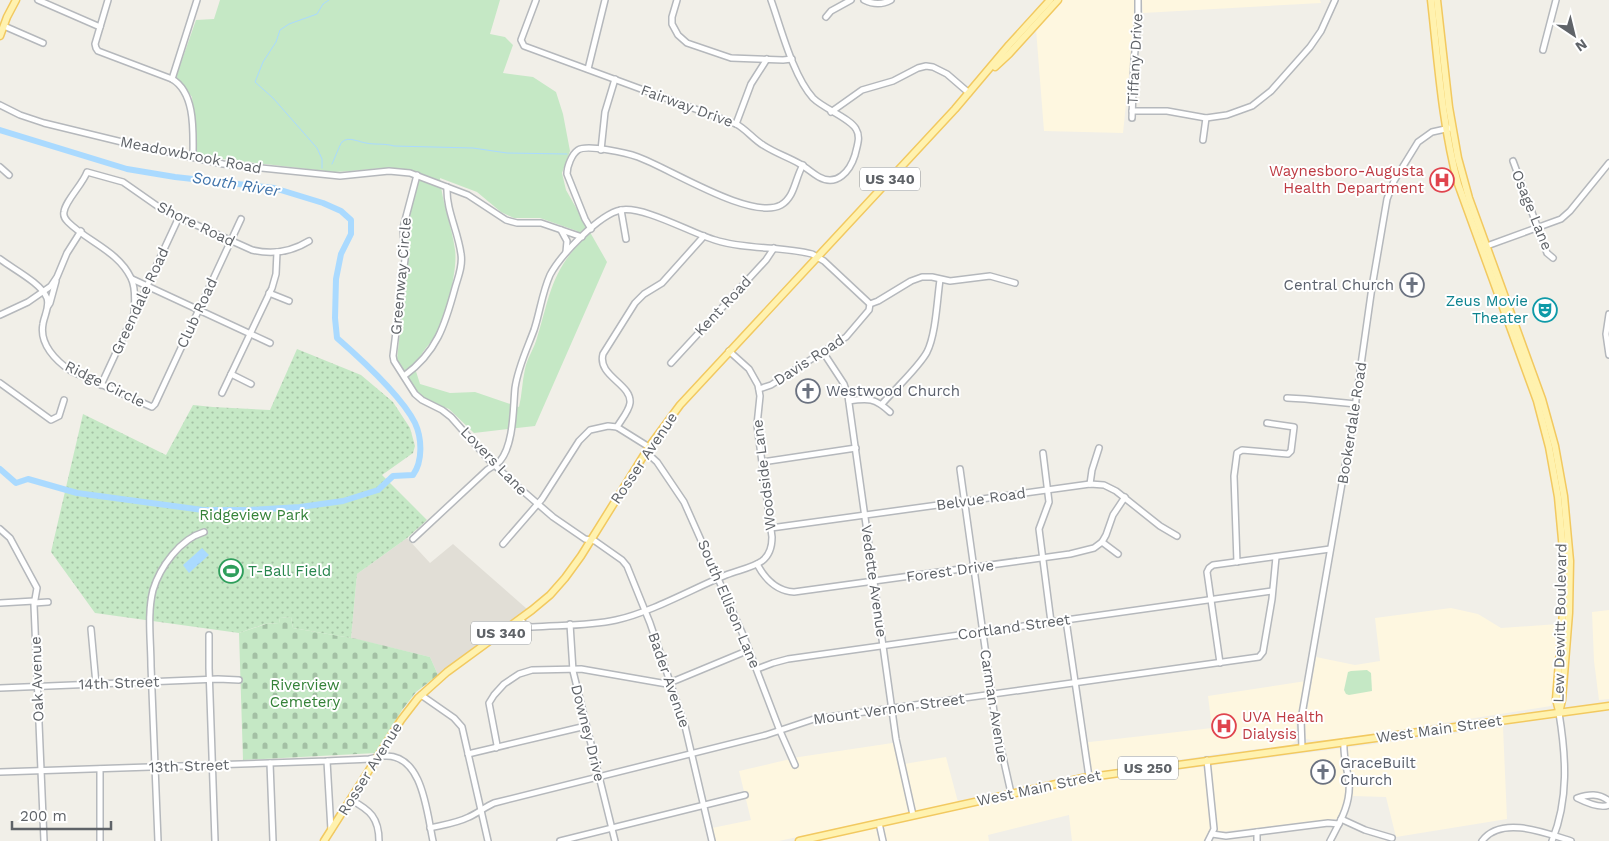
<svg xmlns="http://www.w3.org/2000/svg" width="1609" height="841" viewBox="0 0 1609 841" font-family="'Work Sans',sans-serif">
<defs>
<pattern id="cemetery-stones" width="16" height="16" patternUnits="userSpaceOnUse" patternTransform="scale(1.25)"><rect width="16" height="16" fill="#c5e8c5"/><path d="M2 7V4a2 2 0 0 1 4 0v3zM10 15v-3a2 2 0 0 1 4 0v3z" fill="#a3c0a4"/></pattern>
<pattern id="park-dots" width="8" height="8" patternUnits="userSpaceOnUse" patternTransform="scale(1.25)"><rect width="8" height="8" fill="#c5e8c5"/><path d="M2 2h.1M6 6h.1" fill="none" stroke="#a3c0a4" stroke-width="1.8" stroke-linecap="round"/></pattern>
<pattern id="water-ripples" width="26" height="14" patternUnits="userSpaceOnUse" patternTransform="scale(1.25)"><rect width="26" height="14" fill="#aadaff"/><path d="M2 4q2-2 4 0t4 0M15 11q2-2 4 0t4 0" fill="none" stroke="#8eb4d2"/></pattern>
</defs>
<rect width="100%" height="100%" fill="#f1efe8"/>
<g fill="#fef7e0">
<polygon points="1062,0 1134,0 1135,16 1123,133 1044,131 1036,29"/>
<polygon points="1142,0 1320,0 1321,3 1143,13"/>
<polygon points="1451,608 1478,614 1501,628 1558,624 1553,701 1551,706 1335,740 1311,740 1306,739 1305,723 1316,657 1355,665 1380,661 1375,618"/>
<polygon points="1609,610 1609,699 1599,700 1594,661 1592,612"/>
<polygon points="1306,681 1296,724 1298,738 1295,742 1291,745 1217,754 1085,774 1081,743 1212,728 1208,696"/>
<polygon points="1503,727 1507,819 1396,837 1386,797 1353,796 1345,818 1210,833 1203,841 1072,841 1069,815 988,835 989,841 817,841 1071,784"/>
<polygon points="899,742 904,764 946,757 958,802 779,841 715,841 712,828 751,820 739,771 799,757"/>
</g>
<polygon fill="#e1ded6" points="407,538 430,563 453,544 527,609 438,675 430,657 351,638 357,574"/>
<g fill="#c5e8c5" fill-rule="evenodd">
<path d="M220,0H500L490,34L505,37L513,45L503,73L533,77L556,92L563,114L570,151L562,173L566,190L607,262L535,426L474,433L449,409L426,400L418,393L397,359L406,275L407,244L405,228L418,181L416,172C389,164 361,171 334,172L197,156L192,97L176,77L196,20L214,19ZM440,178L477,192L501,212L514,218H540L577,231L582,241C550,272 549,301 536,341C533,350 527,359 525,369C522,382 522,395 519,407L475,392L450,393L420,384L414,365C419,361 420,357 423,352C427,346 433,340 437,333C446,317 458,269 455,250C452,226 442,203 440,178Z"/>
<polygon points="1367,670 1371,673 1372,691 1349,695 1346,694 1344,690 1348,672 1351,671"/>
</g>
<polygon fill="url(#cemetery-stones)" points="291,617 293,628 357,639 430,657 438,675 416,692 402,710 376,753 243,760 239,633 266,624 279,623 280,618"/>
<polygon fill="url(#park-dots)" points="297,349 361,375 393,402 410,428 415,446 413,453 382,475 427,520 407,538 357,574 351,638 293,628 291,617 280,618 279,623 265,624 239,633 95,613 51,552 83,414 166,455 193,405 213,407 270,410"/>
<polygon fill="url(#water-ripples)" points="202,548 209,555 189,573 183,565"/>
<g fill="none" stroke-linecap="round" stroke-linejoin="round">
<g stroke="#aadaff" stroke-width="1">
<path d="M332,164C334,160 340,144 342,142C348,136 359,142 366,143C375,145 384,143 394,146L473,148L507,153L567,154"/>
<polyline points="322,168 322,159 317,148 273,98 255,82 263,62 276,42 280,30 289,24 317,14 323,4 329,0"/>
</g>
<path stroke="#aadaff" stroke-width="6" d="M0,130L127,169L175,177L274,188L323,203L341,211L351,220V234L341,254L336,279L335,318L337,338C361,359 401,395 415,423C422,438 423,461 413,475L393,476L378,490L343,501L300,507L249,510H203L77,493L28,479L16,483L0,469"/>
<g stroke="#b5b8bc" stroke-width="8">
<g id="minor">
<polyline points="38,0 100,27"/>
<path d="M108,0L95,44L96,48L98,51L172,79C196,93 193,133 193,157"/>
<path d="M536,0L521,40L524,46L736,124C746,129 753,139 763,145C775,153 788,157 800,164C807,168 812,173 819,177C837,187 850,171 855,155C857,146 861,137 856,129C850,118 824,109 813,98C793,76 781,28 771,0"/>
<polyline points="677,0 672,17 672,24 678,35 687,43 731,58 783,60 792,59"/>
<path d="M864,0C874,5 882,5 891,0"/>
<polyline points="826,17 831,11 851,0"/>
<polyline points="4,26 43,43"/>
<polyline points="1543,50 1556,0"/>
<polyline points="588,69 605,0"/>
<polyline points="172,79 197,0"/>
<polyline points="0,105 20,115 44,123 122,142 223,164 340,176 389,171 410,173 468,195 506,220 517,223 541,223 582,237"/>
<polyline points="1132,111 1167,111 1206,118 1227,115 1252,106 1271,91 1310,47 1321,31 1335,0"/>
<polyline points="831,112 862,90 893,81 918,68 926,66 933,67 947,74 969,93"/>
<polyline points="1132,118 1134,61 1138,20 1138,0"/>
<polyline points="736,124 751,84 767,59"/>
<polyline points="1203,140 1206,118"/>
<polyline points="601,150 605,112 615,79"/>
<polyline points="1513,161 1547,253 1553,258"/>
<polyline points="0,167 9,175"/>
<polyline points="417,175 403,228 405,259 393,356 394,361 415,394 422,400 442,410 451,417 489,460 516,485 553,517 585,539 595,541 622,560 627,566 650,623 685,726 712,841"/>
<polyline points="621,210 626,239"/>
<path d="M591,229L585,219L567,174C567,166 572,154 578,150C587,144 627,153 638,157C669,168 751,221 781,205C795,197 795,178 803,165"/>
<polyline points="561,230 567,241 566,252"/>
<polyline points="1484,247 1561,219 1570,211 1609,163"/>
<path d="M0,259C13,269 41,283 47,298C50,307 44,316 43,324C39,344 56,361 71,371L152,407L155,404L241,219"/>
<polyline points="132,279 270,343"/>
<polyline points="269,293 289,301"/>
<polyline points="48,306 50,303 56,281"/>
<path d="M134,313C135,302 136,288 131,278C118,251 88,242 68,222C65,219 63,216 64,212C65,201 83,184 87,172L123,182L163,210L252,250C272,255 291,252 309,241"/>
<polyline points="1609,314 1606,334 1609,355"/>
<polyline points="0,315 28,302 51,286 57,277 67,253 81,231"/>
<polyline points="823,352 844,384 848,396 896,739 913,815"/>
<polyline points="671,363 766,260 774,248"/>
<polyline points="231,374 251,384"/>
<path d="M404,376C437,352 445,325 455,288C458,277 463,266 461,254C458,231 446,210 447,187"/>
<polyline points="0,383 51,420 59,416 64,400"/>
<polyline points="101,385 179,217"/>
<polyline points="759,389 771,385 846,337 869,310 870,304 878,301 911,281 922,277 932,277 950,281 990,276 1015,283"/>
<polyline points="222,393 272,288 276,274 277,252"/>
<polyline points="1287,398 1305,399 1356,404"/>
<path d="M849,401C868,398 875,398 890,412"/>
<path d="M882,404C894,390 919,367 927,352C936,334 937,300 940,280"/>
<path d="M617,427C621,420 629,411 630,403C632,384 597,376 603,354L635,303L644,294L662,283L704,236"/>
<polyline points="646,452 657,462 684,502 744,637 780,731 795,765"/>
<polyline points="1043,453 1049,502 1039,529 1051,622"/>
<polyline points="762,462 856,448"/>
<polyline points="960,469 996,726 1011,793"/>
<polyline points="1090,484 1092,470 1099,448"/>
<polyline points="771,528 1090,484 1104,485 1116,491 1160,526 1177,536"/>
<polyline points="0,529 10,538 37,588 34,605 44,841"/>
<path d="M413,539L487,470C491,467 496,465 500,461C514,444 513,409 515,388C518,367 527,349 534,330C540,312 542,293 550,275C560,256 599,214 621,210C644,206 691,233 715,240C746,250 781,246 812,254L824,261L870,304"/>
<polyline points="1102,542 1118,554"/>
<polyline points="503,544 542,499 579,441 590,430 608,426 617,427 649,447"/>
<polyline points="1237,562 1234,476 1237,453 1242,450 1288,454 1291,451 1294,427 1267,423"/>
<path d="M757,564C765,579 776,591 794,592L1070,554L1094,548L1102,542L1106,535L1113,515L1125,497"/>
<polyline points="0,603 34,601"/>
<polyline points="34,603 48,602"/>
<path d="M520,619L526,626L532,627C560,625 589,626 616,620C652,612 692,589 726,575C738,570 752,568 762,561C770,555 772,546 772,537L757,425L760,396L758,385L749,369L729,351"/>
<polyline points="1066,620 1089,777"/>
<polyline points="570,624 573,671 615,841"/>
<polyline points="91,629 96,684"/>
<polyline points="209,635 209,668 215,841"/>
<polyline points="1220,663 1207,572 1209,568 1213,565 1330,549"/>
<polyline points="757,669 773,663 788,659 1272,591"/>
<polyline points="0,688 218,679 239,680"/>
<polyline points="421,695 454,718 462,727 488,841"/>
<polyline points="496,748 497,745 489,703 494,695 504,684 519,674 532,670 581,669 667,684 749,650"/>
<polyline points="1302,748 1301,720 1354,414 1372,287 1387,199 1394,181 1418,142 1432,132 1450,128"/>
<polyline points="468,754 586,726"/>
<polyline points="1207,760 1214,829 1208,841"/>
<polyline points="327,761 331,830"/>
<polyline points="270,763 273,841"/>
<polyline points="100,769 100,841"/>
<path d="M0,772L327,761C341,760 355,760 369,759C374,758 379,756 384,756C423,753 427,814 433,841"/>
<path d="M351,800C370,810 379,818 379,841"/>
<path d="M1609,801C1599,793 1589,794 1577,798C1585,802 1600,809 1609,805"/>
<polyline points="1341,819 1365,830 1392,838"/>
<polyline points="879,823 883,841"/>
<path d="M430,828C443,825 457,823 469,817C478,813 485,807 494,803L766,735L814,719L1259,657L1263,652L1272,599L1276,557"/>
<polyline points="1257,832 1257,841"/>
<polyline points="1212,834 1226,836 1328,823 1339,824"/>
<path d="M158,841C156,783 153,724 151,666C151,642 147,614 153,590C160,567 180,539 204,532"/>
<polyline points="560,841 745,795"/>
<path d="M1330,841C1340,822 1351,804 1349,782C1347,768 1343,756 1344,742"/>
<path d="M1482,841C1501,815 1546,833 1571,841"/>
<path d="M1552,841C1569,799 1566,756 1559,713"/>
</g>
</g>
<g stroke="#f2c960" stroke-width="9">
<g id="major">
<path d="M1431,0C1438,62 1442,124 1458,184L1537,401L1549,447L1558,497L1564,561L1563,612L1556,699L1559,711"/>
<polyline points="1437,0 1449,107 1458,158 1469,198 1542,399 1555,446 1564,496 1570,561 1569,613 1562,700 1559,713"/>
<polyline points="0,36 7,17 16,0"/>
<polyline points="995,67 1009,54 1058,0"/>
<polyline points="324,841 401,720 418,698 447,672 532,610 550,595 565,578 581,556 649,447 680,405 955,109 1009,45 1050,0"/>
<polyline points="799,841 1083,778 1609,706"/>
</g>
</g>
<use href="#minor" stroke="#fff" stroke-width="5"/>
<use href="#major" stroke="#fff2af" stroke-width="6"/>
</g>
<defs>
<g id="hospital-ring" transform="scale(1.25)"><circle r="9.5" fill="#fff" stroke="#e0444e" stroke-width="1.5"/><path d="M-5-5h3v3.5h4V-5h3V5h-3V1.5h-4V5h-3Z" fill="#e0444e"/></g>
<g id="church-ring" transform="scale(1.25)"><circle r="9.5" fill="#fff" stroke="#6b7280" stroke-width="1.5"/><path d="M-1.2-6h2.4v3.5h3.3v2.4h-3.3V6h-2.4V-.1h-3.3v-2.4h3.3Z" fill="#6b7280"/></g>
<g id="theatre-ring" transform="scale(1.25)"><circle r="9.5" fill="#fff" stroke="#0f9aa8" stroke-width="1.5"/><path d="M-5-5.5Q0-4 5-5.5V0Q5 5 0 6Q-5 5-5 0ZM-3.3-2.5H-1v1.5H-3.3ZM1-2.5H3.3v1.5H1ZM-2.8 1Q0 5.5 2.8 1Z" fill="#0f9aa8"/></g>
<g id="stadium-ring" transform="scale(1.25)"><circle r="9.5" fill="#fff" stroke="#2e9e5b" stroke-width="1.5"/><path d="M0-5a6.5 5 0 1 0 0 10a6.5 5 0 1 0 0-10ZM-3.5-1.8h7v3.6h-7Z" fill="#2e9e5b"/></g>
</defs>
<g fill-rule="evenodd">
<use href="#hospital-ring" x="1442" y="180"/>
<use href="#church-ring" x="1412" y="285"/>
<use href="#theatre-ring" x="1545" y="310"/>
<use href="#church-ring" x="808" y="391"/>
<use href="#stadium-ring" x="231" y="571"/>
<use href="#hospital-ring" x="1224" y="726"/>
<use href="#church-ring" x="1323" y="772"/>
</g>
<g text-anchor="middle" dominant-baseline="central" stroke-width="4" stroke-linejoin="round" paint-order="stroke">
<g fill="#fff" stroke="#8f9295" stroke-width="1">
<rect x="860" y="167.5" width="60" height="23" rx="4"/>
<rect x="471" y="621.5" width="60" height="23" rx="4"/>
<rect x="1118" y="756.5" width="60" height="23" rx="4"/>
</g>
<g font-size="14" font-weight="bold" fill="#5f6368">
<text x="890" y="179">US 340</text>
<text x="501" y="633">US 340</text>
<text x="1148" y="768">US 250</text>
</g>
<g font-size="15" fill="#5f6368" stroke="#fff">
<text transform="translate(1135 59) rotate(-87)">Tiffany Drive</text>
<text transform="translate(687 106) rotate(20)">Fairway Drive</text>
<text transform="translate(191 155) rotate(11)">Meadowbrook Road</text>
<text transform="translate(1532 210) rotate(68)">Osage Lane</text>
<text transform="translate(196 224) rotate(26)">Shore Road</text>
<text transform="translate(401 276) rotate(-85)">Greenway Circle</text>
<text transform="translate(140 301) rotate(-65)">Greendale Road</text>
<text transform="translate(723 306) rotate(-47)">Kent Road</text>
<text transform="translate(197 313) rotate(-65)">Club Road</text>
<text transform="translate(809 360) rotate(-33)">Davis Road</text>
<text transform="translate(105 384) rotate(26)">Ridge Circle</text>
<text transform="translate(1352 423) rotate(-81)">Bookerdale Road</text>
<text transform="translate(644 458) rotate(-56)">Rosser Avenue</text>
<text transform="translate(494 461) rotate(46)">Lovers Lane</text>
<text transform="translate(764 475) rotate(-97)">Woodside Lane</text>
<text transform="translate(981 499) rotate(-8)">Belvue Road</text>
<text transform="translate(950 571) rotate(-8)">Forest Drive</text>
<text transform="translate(874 581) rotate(82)">Vedette Avenue</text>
<text transform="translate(729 604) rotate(67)">South Ellison Lane</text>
<text transform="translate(1560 623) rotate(-89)">Lew Dewitt Boulevard</text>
<text transform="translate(1014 627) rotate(-8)">Cortland Street</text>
<text transform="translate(37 679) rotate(-92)">Oak Avenue</text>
<text transform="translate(669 680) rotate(71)">Bader Avenue</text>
<text transform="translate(119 683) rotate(-2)">14th Street</text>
<text transform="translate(994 706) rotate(81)">Carman Avenue</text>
<text transform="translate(889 709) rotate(-8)">Mount Vernon Street</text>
<text transform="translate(1439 729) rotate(-8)">West Main Street</text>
<text transform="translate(588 733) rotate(76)">Downey Drive</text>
<text transform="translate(189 766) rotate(-2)">13th Street</text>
<text transform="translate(370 769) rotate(-58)">Rosser Avenue</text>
<text transform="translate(1039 788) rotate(-12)">West Main Street</text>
</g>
<g font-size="15" fill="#be3a42" stroke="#fff" text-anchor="end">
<text x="1424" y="171">Waynesboro-Augusta<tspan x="1424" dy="17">Health Department</tspan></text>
<text x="1242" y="717" text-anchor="start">UVA Health<tspan x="1242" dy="17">Dialysis</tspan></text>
</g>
<g font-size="15" fill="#5b616d" stroke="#fff" text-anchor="start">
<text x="1394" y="285" text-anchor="end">Central Church</text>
<text x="826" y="391">Westwood Church</text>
<text x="1340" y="763">GraceBuilt<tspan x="1340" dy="17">Church</tspan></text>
</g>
<g font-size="15" fill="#0d838f" stroke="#fff" text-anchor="end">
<text x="1528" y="301">Zeus Movie<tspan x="1528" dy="17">Theater</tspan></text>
</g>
<g font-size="15" fill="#348238" stroke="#fff">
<text x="254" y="515">Ridgeview Park</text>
<text x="305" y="685">Riverview<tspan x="305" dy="17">Cemetery</tspan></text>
</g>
<g font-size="15" fill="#27864d" stroke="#fff" text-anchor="start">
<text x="248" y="571">T-Ball Field</text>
</g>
<g font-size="16" font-style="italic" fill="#4174aa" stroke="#fff">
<text transform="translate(236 184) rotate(9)">South River</text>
</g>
</g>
<g transform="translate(1574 35) rotate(145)" stroke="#ffffff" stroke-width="4" paint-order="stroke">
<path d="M0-4L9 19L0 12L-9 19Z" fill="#5f6368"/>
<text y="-8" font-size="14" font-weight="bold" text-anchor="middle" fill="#5f6368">N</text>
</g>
<path d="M12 821v8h99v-8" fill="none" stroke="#5f6368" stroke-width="2.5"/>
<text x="20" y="821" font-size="15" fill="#5f6368" stroke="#ffffff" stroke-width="4" paint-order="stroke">200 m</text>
</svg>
